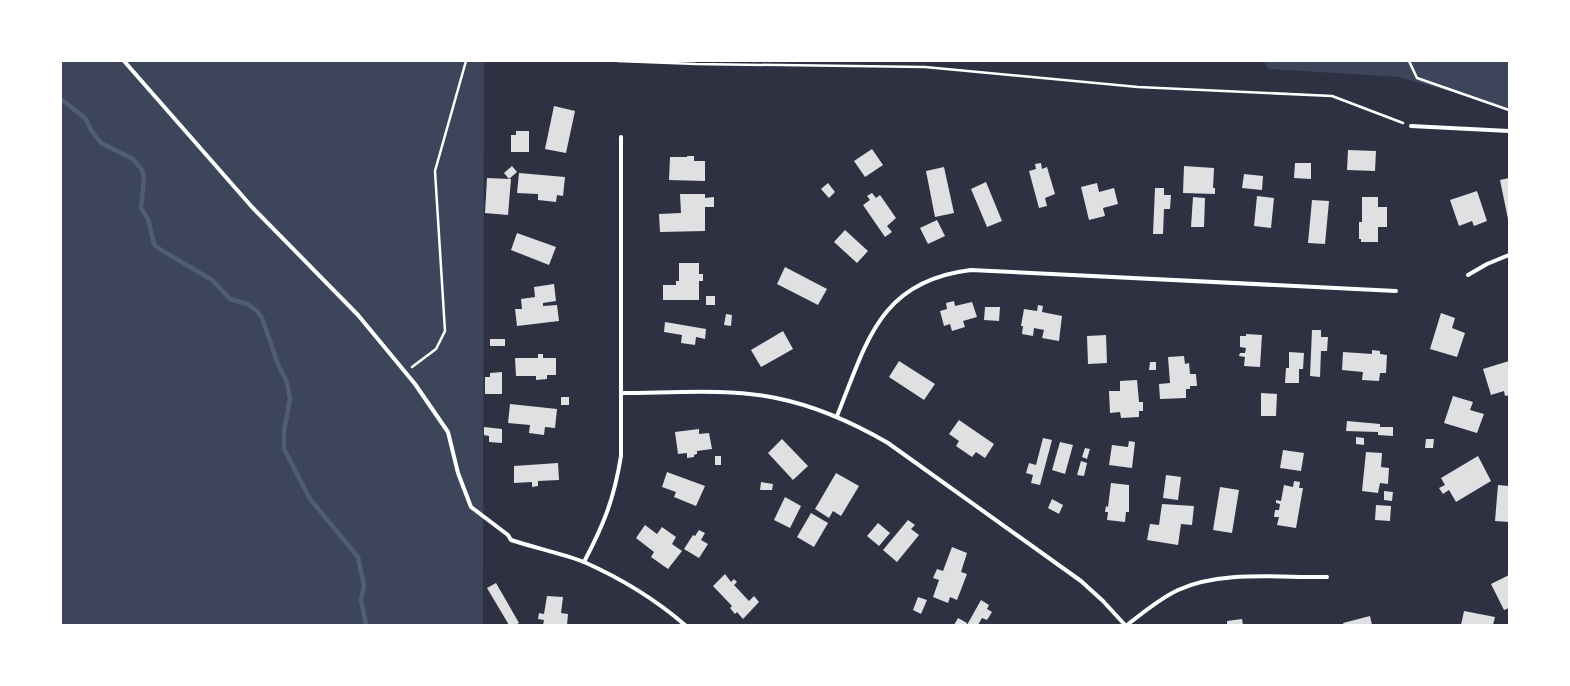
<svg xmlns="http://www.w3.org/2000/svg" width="1570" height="686" viewBox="0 0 1570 686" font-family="Bitter,serif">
<rect width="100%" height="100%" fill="#2d3142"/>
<g fill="#3c4559">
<polygon points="61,61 484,61 483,625 61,625"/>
<polygon points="1264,61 1509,61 1509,108 1398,77 1268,69"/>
</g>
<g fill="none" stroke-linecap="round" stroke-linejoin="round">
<polyline stroke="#4f5d75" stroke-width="4.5" points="61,99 86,119 91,130 101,143 133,159 142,170 144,178 141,208 148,219 154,244 158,248 212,280 230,299 247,304 257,311 262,318 279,367 287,382 290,399 284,431 284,449 310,499 358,557 364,586 361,600 366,625"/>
</g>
<g fill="#e0e0e3">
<polygon points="554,106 575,111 566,153 545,149"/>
<polygon points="516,131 529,131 529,152 511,152 511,135 516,135"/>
<polygon points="872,149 883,165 865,177 854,161"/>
<polygon points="1348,150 1376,151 1375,171 1347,170"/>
<polygon points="687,156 694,156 694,161 705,161 705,181 669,180 670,157 687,157"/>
<polygon points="1041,163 1042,169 1047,167 1055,194 1045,198 1047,206 1039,208 1029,171 1036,169 1035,164"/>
<polygon points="1295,163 1311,163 1311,179 1294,178"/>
<polygon points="512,166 517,172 509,179 504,173"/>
<polygon points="1184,166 1214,168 1213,188 1215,188 1215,194 1183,193"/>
<polygon points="944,167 954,213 935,217 926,171"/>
<polygon points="519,173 565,177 563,196 557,195 556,202 538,200 538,194 517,193"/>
<polygon points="1244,174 1263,176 1262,190 1242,188"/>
<polygon points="487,178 511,179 508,215 485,213"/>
<polygon points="1509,178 1509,219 1508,219 1500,180"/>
<polygon points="986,182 1002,221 987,227 971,189"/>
<polygon points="828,183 835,192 829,198 821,189"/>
<polygon points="1097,183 1099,192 1114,188 1118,204 1103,208 1105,216 1089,220 1081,187"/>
<polygon points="1155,188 1164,188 1164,195 1171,195 1170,209 1164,209 1163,234 1153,234"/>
<polygon points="1477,191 1487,221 1474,226 1472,221 1459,226 1450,200"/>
<polygon points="872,193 876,198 880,195 896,218 887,226 892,232 885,237 863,205 870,200 867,196"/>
<polygon points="680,194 705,194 705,198 714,197 714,207 705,207 705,231 660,232 659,214 681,213"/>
<polygon points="1257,196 1274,198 1271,228 1254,226"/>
<polygon points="1193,197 1205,198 1204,227 1191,227"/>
<polygon points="1362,197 1378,197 1378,207 1387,207 1387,227 1378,227 1378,242 1361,242 1361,239 1359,239 1359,222 1362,222"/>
<polygon points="1312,200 1329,201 1325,244 1308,243"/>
<polygon points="937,220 945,236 928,244 920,228"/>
<polygon points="845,230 868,251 857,263 834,242"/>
<polygon points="517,233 556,247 549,265 511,250"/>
<polygon points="679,263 699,263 699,274 703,274 703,281 699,281 699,300 663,300 663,285 676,285 676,281 679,281"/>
<polygon points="785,267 827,289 818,305 777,284"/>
<polygon points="554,284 556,301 543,303 543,306 557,305 559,321 517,326 515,309 522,309 521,299 535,297 534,287"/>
<rect x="706" y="296" width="9" height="9"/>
<polygon points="954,301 955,306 972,302 977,317 963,321 965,327 952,331 950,324 944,326 940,311 947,309 946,303"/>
<polygon points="1038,305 1043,306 1042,312 1062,316 1059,341 1042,338 1044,330 1034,328 1033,336 1022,334 1023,326 1021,326 1024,309 1037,311"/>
<polygon points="985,307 1000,307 999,321 984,320"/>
<polygon points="1441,313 1455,318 1452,328 1465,333 1457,357 1430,349"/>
<polygon points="726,314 732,315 731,326 724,325"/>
<polygon points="665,322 706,329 705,339 696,337 695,345 681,343 682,335 664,332"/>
<polygon points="1312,330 1321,330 1321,337 1328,337 1327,351 1321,351 1320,377 1310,376"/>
<polygon points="783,331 793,349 761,367 751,350"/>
<polygon points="1246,334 1262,335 1260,367 1244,366 1245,357 1239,356 1240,353 1245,353 1246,348 1240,347 1240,336 1246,336"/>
<polygon points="1106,335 1107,363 1088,364 1087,336"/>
<rect x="490" y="339" width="15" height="7"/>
<polygon points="1372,350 1380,351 1380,354 1387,355 1386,373 1380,373 1379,381 1362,380 1363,372 1342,370 1343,352 1372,354"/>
<polygon points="1289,352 1304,353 1303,369 1299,369 1299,383 1285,383 1286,368 1289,368"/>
<polygon points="538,354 543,354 543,358 556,358 556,375 547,375 547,379 536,380 536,376 516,376 515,358 538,358"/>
<polygon points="1184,356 1185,364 1189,363 1190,374 1196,374 1197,386 1190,386 1190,389 1186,389 1186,398 1160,399 1159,384 1170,383 1168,357"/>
<polygon points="899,361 935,384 924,400 889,377"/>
<polygon points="1509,361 1509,395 1505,396 1504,391 1491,395 1483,369"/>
<polygon points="1150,362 1156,362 1156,370 1149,370"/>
<polygon points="502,372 502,394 485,394 485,377 490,377 490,373"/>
<polygon points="1137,380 1139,402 1143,402 1143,411 1139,411 1139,417 1121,418 1120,412 1110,413 1109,391 1120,391 1120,381"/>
<polygon points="1261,393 1277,394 1276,416 1261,416"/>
<polygon points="1453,396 1473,402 1470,410 1484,414 1477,433 1444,423"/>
<rect x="561" y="397" width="8" height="8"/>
<polygon points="510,404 557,409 555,428 545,427 544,435 529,433 530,425 508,423"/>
<polygon points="959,420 994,444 985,458 976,452 972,457 956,446 959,441 949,434"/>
<polygon points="1347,421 1380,424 1380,427 1393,427 1393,436 1378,435 1378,432 1346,431"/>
<polygon points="484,427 502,429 502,443 489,442 489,436 484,435"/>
<polygon points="699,429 699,434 709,433 712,449 697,451 697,454 694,455 694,457 687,458 687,453 678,454 675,432"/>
<polygon points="1356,437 1364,438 1364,445 1356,444"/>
<polygon points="1043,438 1052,440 1040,485 1031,483 1033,475 1026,473 1029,463 1036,465"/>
<polygon points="782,439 808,466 793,480 768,453"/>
<polygon points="1426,439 1434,439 1433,448 1425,448"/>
<polygon points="1129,441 1135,442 1132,468 1109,465 1112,445 1128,447"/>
<polygon points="1060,442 1073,445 1065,474 1052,470"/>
<polygon points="1085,448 1090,449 1087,459 1082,457"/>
<polygon points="1283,450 1304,453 1301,471 1280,468"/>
<polygon points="1366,452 1382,453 1381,467 1389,468 1388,484 1380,483 1378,493 1362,491"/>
<rect x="715" y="456" width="6" height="9"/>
<polygon points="1478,456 1491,481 1456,502 1449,490 1443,494 1439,488 1445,485 1441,478"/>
<polygon points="1081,461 1087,463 1084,476 1077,475"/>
<polygon points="558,463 559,480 538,481 538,486 532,487 532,482 514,483 514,466"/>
<polygon points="667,472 705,486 696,506 674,497 676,492 662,487"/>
<polygon points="836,473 859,486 841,516 833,511 829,518 815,509"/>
<polygon points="1166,475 1181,477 1178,500 1163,498"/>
<polygon points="1294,481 1300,482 1299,488 1303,488 1296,528 1277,525 1279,517 1274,517 1275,510 1279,510 1280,504 1276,503 1276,500 1281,501 1284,485 1293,487"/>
<polygon points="761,482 773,484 772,490 760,490"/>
<polygon points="1111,483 1129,485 1129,512 1126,512 1125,522 1107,520 1108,512 1105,512 1106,506 1108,507"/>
<polygon points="1498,485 1509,486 1509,522 1495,521"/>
<polygon points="1220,487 1239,490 1232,533 1213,530"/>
<polygon points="1384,491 1393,492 1392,501 1384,500"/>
<polygon points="785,497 801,506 790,528 774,520"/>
<polygon points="1052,499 1063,505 1059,514 1048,508"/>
<polygon points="1162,504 1194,506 1192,525 1181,524 1178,545 1147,540 1150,524 1159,525"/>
<polygon points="1376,505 1391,506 1390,521 1375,520"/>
<polygon points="811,513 828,523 814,547 797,537"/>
<polygon points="908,520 915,525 911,529 919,535 897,562 883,550"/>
<polygon points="878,523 890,533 879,546 867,536"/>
<polygon points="645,525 657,534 662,527 676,537 672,544 682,551 668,569 651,557 654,552 636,538"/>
<polygon points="699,530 705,533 701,540 708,544 699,558 684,549 693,535 695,536"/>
<polygon points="952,547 967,553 961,572 967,574 957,600 950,597 948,603 933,597 939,580 933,578 937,569 943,571"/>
<polygon points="725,574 731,582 734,579 737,582 734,585 749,601 754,596 759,602 743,619 737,612 735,614 730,608 732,606 713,586"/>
<polygon points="1509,575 1509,608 1504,610 1491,584"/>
<polygon points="496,583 519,623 515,625 509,625 487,588"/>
<polygon points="547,596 563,597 561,613 568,614 567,625 543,625 544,620 538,619 539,613 544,614"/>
<polygon points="918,597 927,600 921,614 913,610"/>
<polygon points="981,600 989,605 987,609 992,612 987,620 982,618 978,625 967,625"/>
<polygon points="1464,611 1495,617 1493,625 1461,625"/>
<polygon points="1370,616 1372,625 1344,625 1343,623"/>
<polygon points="958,618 967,623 966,625 954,625"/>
<polygon points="1242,619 1243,625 1227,625 1227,621"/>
</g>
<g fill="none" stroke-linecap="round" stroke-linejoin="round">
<g stroke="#fff" stroke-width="2.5">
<polyline points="618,61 696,64 925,67 1138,87 1332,96 1403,123"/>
<polyline points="1409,61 1417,78 1509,110"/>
<polyline points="412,367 436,349 445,331 435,171 466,61"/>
</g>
<g stroke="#fff" stroke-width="4">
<path d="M124,61L252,207L358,315L415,384L448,432L458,473L471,507L508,535L511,540C535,548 561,553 584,562C620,578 655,599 685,625"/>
<polyline points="1411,126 1509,131"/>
<polyline points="1468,275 1487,264 1509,255"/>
<path d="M621,393C670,393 728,388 776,398C816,406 852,422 888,443L1081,581L1103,601L1125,625"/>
<path d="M837,416C867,342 879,281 971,270L1396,291"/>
<path d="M584,562C604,524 614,499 621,456V137"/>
<path d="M1127,625C1144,612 1159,599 1178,590C1222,570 1280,578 1327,577"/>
</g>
</g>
<rect width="1570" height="686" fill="none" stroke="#ffffff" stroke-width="124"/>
</svg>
